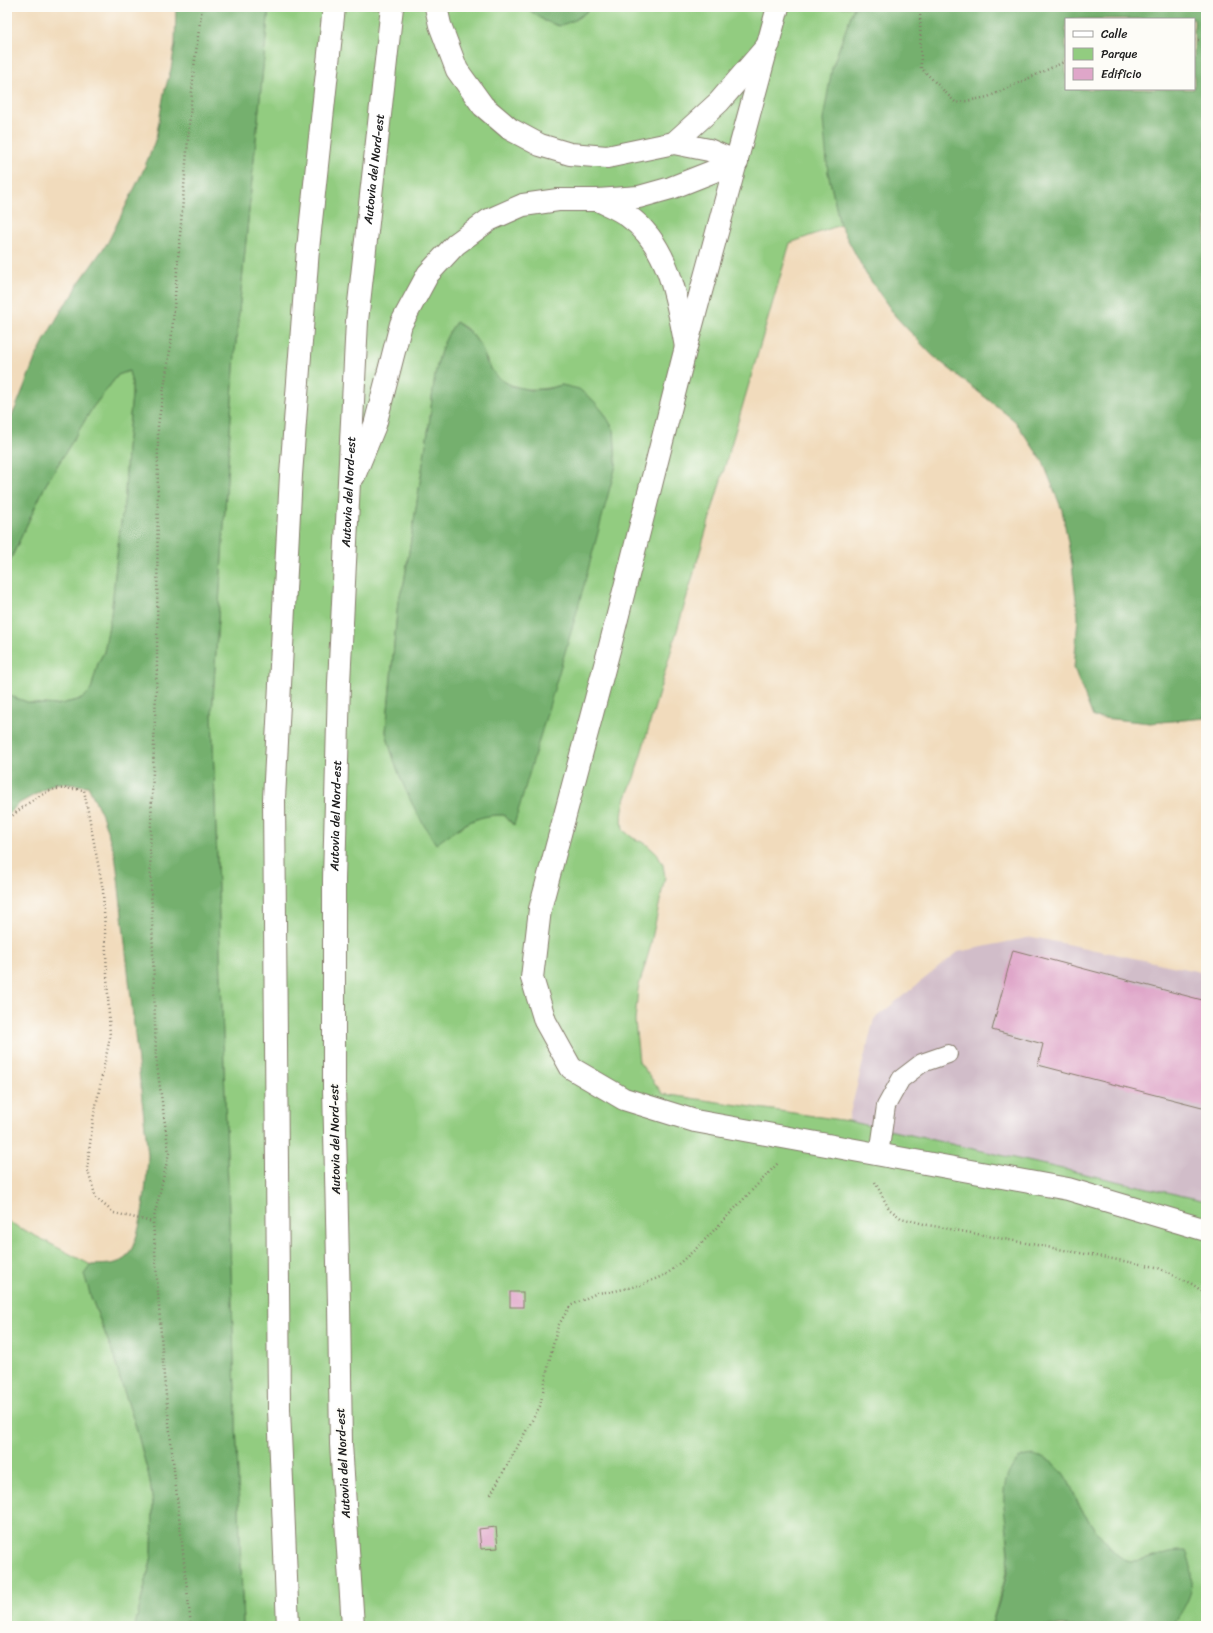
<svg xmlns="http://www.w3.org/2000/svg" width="1213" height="1633" viewBox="0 0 1213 1633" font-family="Sriracha,sans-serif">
<rect width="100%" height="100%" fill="#fdfcf7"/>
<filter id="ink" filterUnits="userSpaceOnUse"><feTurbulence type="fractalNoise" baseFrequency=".025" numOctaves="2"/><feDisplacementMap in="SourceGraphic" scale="8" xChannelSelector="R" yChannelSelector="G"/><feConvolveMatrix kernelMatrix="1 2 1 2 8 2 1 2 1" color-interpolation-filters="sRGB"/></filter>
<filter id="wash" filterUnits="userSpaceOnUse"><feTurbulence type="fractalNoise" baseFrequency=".012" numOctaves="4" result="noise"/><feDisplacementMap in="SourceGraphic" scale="16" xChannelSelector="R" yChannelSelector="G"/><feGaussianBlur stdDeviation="0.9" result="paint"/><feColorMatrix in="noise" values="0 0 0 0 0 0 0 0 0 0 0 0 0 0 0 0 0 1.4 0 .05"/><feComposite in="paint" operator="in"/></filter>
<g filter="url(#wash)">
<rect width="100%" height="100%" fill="#f1dbbc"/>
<polygon fill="#d1bdc9" points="1032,937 1206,973 1206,1201 848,1121 874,1019 958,952"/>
<g fill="#92cc80" stroke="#57744e" fill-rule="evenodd">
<path d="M269,7H525L545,21L575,20L593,7H854L832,68L828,172L840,225L790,243L634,778C626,797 620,809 623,830L633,838L646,844L657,854L663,865L665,877L650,948L638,989L635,1021L639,1062L663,1094L848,1121L1206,1201V1626H1172L1186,1603L1193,1577L1171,1552C1157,1556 1139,1564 1125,1560C1114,1557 1086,1518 1080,1507C1074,1493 1069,1481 1060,1469L1004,1499L1009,1555L1004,1582L991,1626H243L212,714L235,352ZM456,322C461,325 467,328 471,333C482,345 486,362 495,375C498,378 502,380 505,382C523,392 543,390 562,385L614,430L616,465L513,825L504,815C486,814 474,818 460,828L418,815C405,788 393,761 386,732L398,601L404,583C412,533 420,483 428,432C434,394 432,354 456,322Z"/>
<polygon points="129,371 132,384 132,395 127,448 125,496 119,536 111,615 104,652 98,663 91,690 82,699 56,705 30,703 7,695 7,567 45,486 93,407 118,375"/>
<polygon points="7,1221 91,1265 85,1274 91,1297 114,1356 120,1379 136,1427 150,1481 153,1505 152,1556 135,1626 7,1626"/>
</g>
<g fill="#75b06e" stroke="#486645" fill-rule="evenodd">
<path d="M176,7H269L235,352L212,714L243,1626H135L152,1556L153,1505L150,1481L136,1427L120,1379L114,1356L91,1297L84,1274L91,1265C102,1264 114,1266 124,1259C142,1246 147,1178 148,1155L117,869L115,855L102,815L88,786L56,783L18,804L7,816V695L30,703L56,705L82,699L91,690L98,663L104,652L111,615L119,536L125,496L127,448L132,395V384L129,371L118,375L93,407L45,486L7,567V425L16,407L35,359L46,337L65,304L73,295L78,284L108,242L143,171L156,138L164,93L171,69L175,44Z"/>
<polygon points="525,7 593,7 575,20 559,26 545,21"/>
<path d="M854,7H1206V718L1150,723L1093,717L1074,668L1078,617L1072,564L1062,510L1043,462L1015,421L932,355L896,317L866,274L840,225L828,172L823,120L832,68ZM1066,19H1194V89H1066Z"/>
<path d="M456,322L470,332L481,346L487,363L497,377L512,386L530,390L547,389L562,385L579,389L594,401L604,413L614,430L616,465L576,615L514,825L504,815C474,814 459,828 436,844C413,811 395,771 386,732L398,601L404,583C412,533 420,483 428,432C434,394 432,354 456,322Z"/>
<path d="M1034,1455C1043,1458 1054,1462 1060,1469C1070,1481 1074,1495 1080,1507C1086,1518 1114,1557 1126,1560C1140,1564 1156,1555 1170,1552C1175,1551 1181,1551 1186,1551C1199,1583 1191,1599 1172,1626H991C998,1606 1008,1576 1009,1554C1009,1527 996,1494 1011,1469C1013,1465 1017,1461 1020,1457Z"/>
</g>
<g id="blocks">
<g fill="#dfa6c9">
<polygon points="1013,950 1206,1001 1206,1108 1038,1065 1043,1044 992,1030"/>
<rect x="510" y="1292" width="13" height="15"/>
<polygon points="496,1527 498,1548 481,1549 479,1529"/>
</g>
</g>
</g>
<g filter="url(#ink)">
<use href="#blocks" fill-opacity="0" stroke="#867c6c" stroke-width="1"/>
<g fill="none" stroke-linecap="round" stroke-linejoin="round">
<g stroke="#867c6c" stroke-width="20">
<polyline id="service" points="879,1155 886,1106 901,1079 922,1063 948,1054"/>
</g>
<g stroke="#867c6c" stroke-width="24">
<polyline id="tertiary" points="778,7 686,347 609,650 540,909 532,978 545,1021 571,1068 624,1099 695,1121 1068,1189 1206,1230"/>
</g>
<g stroke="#867c6c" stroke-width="24">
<g id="motorway">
<polyline points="436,7 440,25 457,70 483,106 510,129 540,145 570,154 607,157 674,143 709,150 737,162"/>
<polyline points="674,143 719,102 769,44"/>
<path d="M598,200C608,205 619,209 628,216C670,246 677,300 686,347"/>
<polyline points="354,476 375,425 401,324 428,274 456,244 489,220 523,205 558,200 598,200 639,197 671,188 737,162"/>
<polyline points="288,1626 279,1409 274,799 291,475 308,249 334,7"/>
<path id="s1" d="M353,1626L341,1444L339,1305L334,1087V880L339,683L357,321L392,7"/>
</g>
</g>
<g stroke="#867c6c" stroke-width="2.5" stroke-dasharray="1 3" stroke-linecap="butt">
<polyline points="920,7 921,68 956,103 988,97 1066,61"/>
<polyline points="1194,40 1206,40"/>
<path d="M7,821C16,811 43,791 56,789C66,788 75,789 84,790L103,890L110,1037L93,1120L87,1168L96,1198L114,1213L153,1222"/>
<polyline points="875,1182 889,1209 901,1218 928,1225 1156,1267 1192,1284 1206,1294"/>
<polyline points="491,1494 540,1406 551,1353 558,1326 570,1306 597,1293 615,1291 641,1285 667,1274 699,1246 778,1163"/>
<polyline points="191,1626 164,1377 153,1222 169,1153 156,1058 150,850 157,665 158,425 171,344 194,67 202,7"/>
<polyline points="1197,1626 1206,1612"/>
</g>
<use href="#service" stroke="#fff" stroke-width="18"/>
<use href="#tertiary" stroke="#fff" stroke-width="22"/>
<use href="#motorway" stroke="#fff" stroke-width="22"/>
</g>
</g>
<g text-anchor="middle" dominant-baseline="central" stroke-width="4" stroke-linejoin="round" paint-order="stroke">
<g font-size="12" fill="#1c1c1c" stroke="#fdfcf7">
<text stroke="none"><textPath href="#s1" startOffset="1459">Autovia del Nord-est</textPath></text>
<text stroke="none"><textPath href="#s1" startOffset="1135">Autovia del Nord-est</textPath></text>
<text stroke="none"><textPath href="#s1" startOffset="811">Autovia del Nord-est</textPath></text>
<text transform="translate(335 1139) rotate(-91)">Autovia del Nord-est</text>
<text transform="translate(343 1463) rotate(-93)">Autovia del Nord-est</text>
</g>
</g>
<rect width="1213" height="1633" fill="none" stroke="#fdfcf7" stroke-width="24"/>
<rect x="1065" y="18" width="130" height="72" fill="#fdfcf7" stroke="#a3a29f"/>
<rect x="1073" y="31" width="20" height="6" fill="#ffffff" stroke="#a3a29f"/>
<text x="1101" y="38" font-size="12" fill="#1c1c1c">Calle</text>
<rect x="1073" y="48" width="20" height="12" fill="#92cc80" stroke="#a3a29f"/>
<text x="1101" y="58" font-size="12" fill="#1c1c1c">Parque</text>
<rect x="1073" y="68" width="20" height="12" fill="#dfa6c9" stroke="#a3a29f"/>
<text x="1101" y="78" font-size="12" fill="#1c1c1c">Edificio</text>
</svg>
